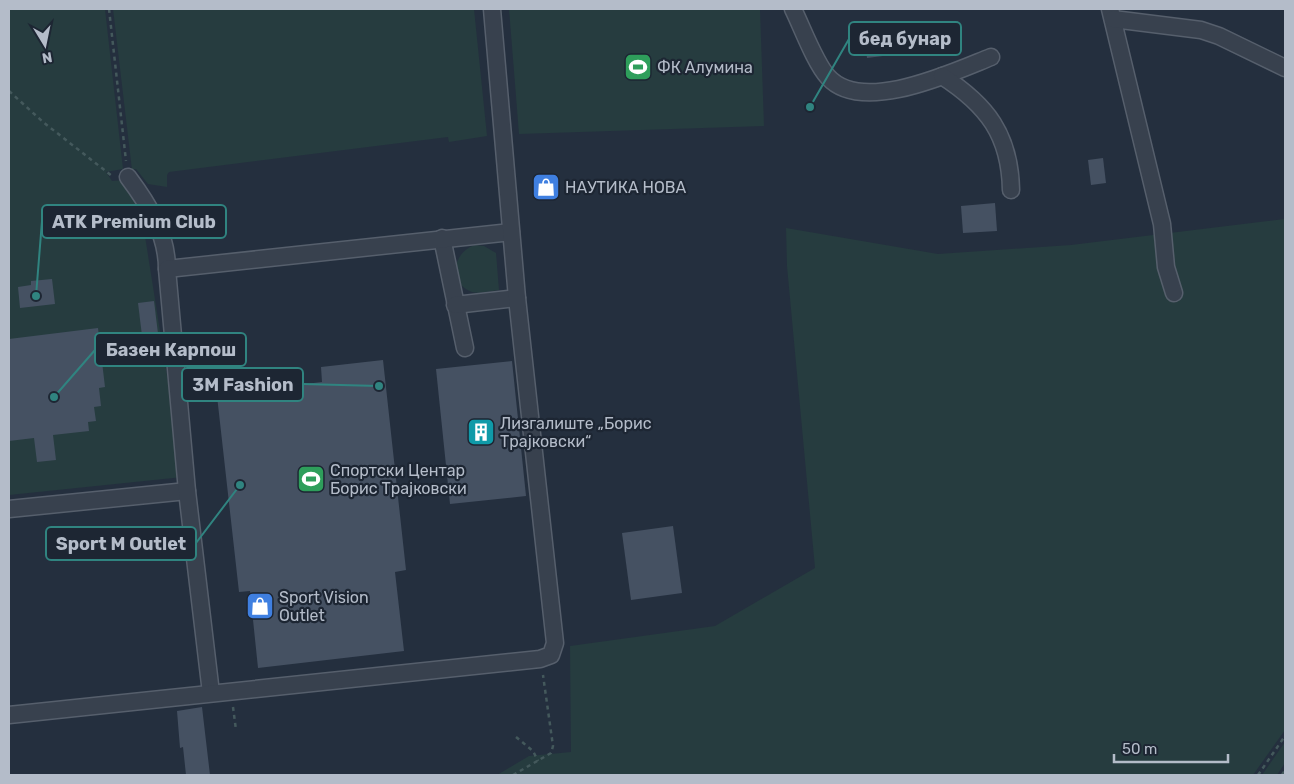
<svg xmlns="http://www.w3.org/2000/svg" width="1294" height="784" viewBox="0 0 1294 784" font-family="Rubik,sans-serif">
<rect width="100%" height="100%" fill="#242f3e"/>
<g fill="#263c3f">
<polygon points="9,9 105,9 123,169 106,172 112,181 136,179 183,477 9,495"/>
<polygon points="113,9 474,9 487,136 449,142 448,137 169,172 167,175 167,187 148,184 136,169 132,170"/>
<polygon points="509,9 760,9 764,126 519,134"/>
<polygon points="1285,219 1285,730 1253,775 497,775 529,756 571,752 570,646 715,626 815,568 787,266 786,228 938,254 1071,245"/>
<path d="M475,245L484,246L496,253L499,290C491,291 480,294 472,292C448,284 452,252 475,245Z"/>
<polygon points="1285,742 1285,763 1277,775 1262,775"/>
</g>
<g fill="#455162">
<polygon points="958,21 961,46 867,58 864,32"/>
<polygon points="1103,158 1106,183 1091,185 1088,160"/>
<polygon points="995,203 997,231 963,233 961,206"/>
<polygon points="52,279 55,304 20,308 18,287 31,285 31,281"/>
<polygon points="154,301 160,350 144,352 138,303"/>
<polygon points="98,328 105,387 99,388 101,406 94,407 96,421 88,422 89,431 53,435 56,460 37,462 34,438 9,441 9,339"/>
<polygon points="383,360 406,570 395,572 404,651 258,668 250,591 239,592 215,378 278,371 280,387 322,382 321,367"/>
<polygon points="512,361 526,496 450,504 436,369"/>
<polygon points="673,526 682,593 631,600 622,533"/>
<polygon points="202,707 210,775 186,775 183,747 180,748 177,711"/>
</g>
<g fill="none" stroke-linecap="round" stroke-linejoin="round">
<g stroke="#565f6c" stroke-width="19">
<g id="minor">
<path d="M793,9C802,27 815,63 828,77C862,115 953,72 991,57"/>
<polyline points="1110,9 1162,224 1166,267 1174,293"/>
<polyline points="1113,19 1201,30 1219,36 1285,68"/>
<path d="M942,76C987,105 1010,135 1011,190"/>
<path d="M128,177C149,205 167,234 167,269"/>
<polyline points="442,238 465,348"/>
<polyline points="455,305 517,298"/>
<polyline points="9,509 187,491"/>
<polyline points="211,693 187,491 167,269 511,232"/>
<polyline points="9,715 540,659 551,655 555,643 517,298 492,9"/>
</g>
</g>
<g stroke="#44595c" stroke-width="2.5" stroke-dasharray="4 4" stroke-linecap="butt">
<polyline points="109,9 126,161"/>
<polyline points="9,91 43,122 112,176"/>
<polyline points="233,707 236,730"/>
<polyline points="516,737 533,751 538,761"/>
<polyline points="513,775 551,753 553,746 543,675"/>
<polyline points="1258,775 1285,736"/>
<polyline points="1282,775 1285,770"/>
</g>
<use href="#minor" stroke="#38414e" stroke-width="16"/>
</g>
<defs>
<g id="stadium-square" transform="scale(1.4375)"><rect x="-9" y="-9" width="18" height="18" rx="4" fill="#2e9e5b" stroke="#1d2633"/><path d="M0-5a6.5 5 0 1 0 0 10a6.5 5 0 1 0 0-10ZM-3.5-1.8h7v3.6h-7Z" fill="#fff"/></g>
<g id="shop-square" transform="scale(1.4375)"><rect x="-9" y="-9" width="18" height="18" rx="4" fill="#3f7fe0" stroke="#1d2633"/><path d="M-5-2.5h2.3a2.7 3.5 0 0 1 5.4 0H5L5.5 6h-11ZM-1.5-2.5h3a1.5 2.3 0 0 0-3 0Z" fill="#fff"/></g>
<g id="building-square" transform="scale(1.4375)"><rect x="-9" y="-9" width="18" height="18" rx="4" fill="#0f9aa8" stroke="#1d2633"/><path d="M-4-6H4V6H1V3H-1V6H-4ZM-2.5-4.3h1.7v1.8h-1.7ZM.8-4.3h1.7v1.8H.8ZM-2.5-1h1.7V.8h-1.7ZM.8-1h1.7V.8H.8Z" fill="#fff"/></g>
</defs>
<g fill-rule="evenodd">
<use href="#stadium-square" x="638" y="67"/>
<use href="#shop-square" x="546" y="187"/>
<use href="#building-square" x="481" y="432"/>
<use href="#stadium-square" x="311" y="479"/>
<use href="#shop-square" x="260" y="606"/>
</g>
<g text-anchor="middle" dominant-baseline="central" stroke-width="4.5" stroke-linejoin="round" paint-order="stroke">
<g font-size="16" fill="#b4bcc9" stroke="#1d2633" text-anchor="start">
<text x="657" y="67">ФК Алумина</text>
<text x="565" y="187">НАУТИКА НОВА</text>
<text x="500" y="423">Лизгалиште „Борис<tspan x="500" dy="18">Трајковски“</tspan></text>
<text x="330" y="470">Спортски Центар<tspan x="330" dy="18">Борис Трајковски</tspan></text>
<text x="279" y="597">Sport Vision<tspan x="279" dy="18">Outlet</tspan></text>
</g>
</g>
<path fill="none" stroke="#308480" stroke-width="2" d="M810 107L849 39M36 296L42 221M54 397L95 350M379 386L303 384M240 485L196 543"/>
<g fill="#308480" stroke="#1d2633" stroke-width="2">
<circle cx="810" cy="107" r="5"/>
<circle cx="36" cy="296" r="5"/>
<circle cx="54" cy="397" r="5"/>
<circle cx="379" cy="386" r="5"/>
<circle cx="240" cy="485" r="5"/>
</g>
<g fill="#1d2633" stroke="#308480" stroke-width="2">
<rect x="849" y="22" width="112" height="33" rx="5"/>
<rect x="42" y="205" width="184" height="33" rx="5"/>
<rect x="95" y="333" width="151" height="33" rx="5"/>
<rect x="182" y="368" width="121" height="33" rx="5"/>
<rect x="46" y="527" width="150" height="33" rx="5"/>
</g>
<g font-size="18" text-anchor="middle" font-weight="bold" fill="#b4bcc9">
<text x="905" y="45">бед бунар</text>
<text x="134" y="228">ATK Premium Club</text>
<text x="171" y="356">Базен Карпош</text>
<text x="243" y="391">3M Fashion</text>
<text x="121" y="550">Sport M Outlet</text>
</g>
<rect width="1294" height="784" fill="none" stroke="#b4bcc9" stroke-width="20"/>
<g transform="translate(45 45) rotate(170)" stroke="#1d2633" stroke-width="4" paint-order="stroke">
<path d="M0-4L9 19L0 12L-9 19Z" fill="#b4bcc9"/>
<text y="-8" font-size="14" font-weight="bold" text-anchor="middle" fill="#b4bcc9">N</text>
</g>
<path d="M1114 754v8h114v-8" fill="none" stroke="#b4bcc9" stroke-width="2.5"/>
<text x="1122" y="754" font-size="15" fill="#b4bcc9" stroke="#1d2633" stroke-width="4" paint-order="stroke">50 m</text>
</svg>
